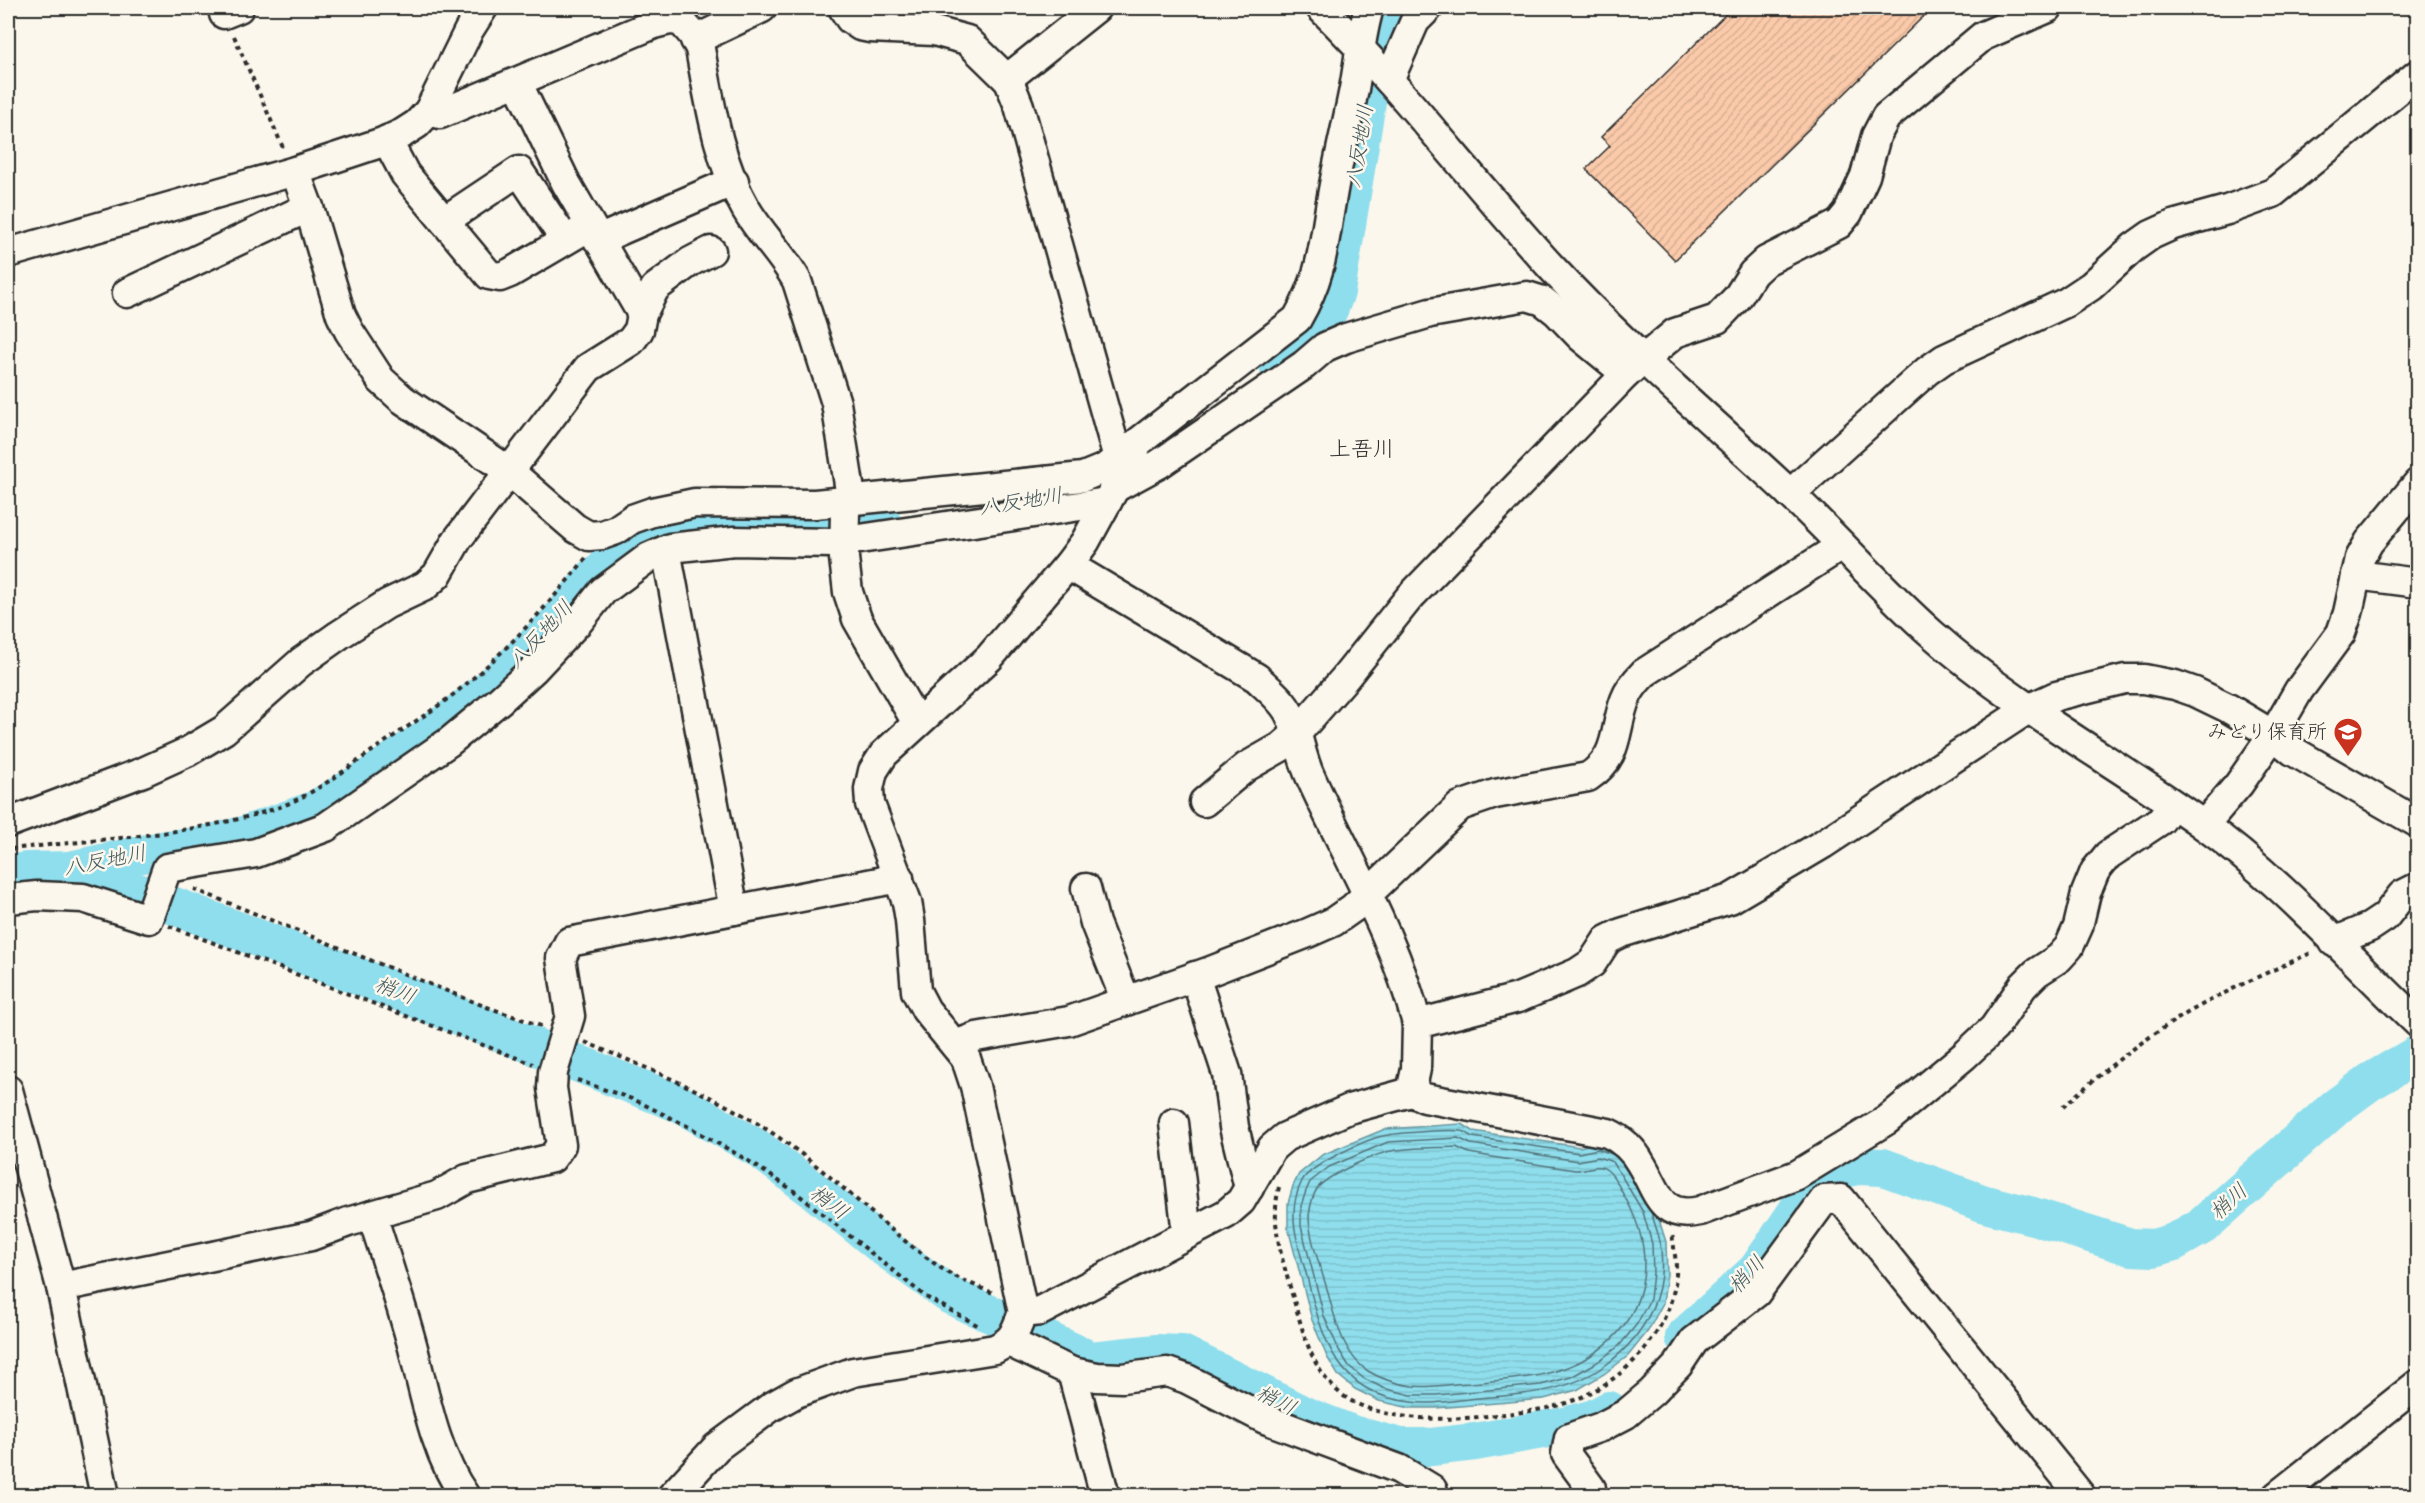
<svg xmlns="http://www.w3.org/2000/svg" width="2425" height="1503" viewBox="0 0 2425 1503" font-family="Mynerve,'Klee One',sans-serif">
<defs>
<pattern id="water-rules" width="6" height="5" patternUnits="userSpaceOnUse" patternTransform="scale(1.5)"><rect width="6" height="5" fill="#8fdeed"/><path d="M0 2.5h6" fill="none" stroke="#7cbfcb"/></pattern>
<pattern id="building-hatch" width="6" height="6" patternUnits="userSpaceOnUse" patternTransform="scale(1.5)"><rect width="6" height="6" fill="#fbcaaa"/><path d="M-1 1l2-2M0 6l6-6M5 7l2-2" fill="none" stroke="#d7ae92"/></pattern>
</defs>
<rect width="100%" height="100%" fill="#fbf7ec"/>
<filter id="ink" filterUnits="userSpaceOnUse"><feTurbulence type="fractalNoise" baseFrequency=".0167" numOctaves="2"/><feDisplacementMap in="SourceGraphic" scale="12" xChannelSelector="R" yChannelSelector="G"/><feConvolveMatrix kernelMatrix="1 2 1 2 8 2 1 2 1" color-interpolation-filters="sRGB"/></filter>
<g filter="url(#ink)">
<polygon fill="url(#water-rules)" stroke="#67969f" stroke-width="1.5" points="1462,1124 1473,1131 1580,1147 1598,1142 1622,1151 1655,1207 1666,1242 1667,1274 1663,1303 1648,1331 1628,1356 1604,1374 1577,1390 1544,1399 1436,1408 1410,1408 1379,1401 1355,1389 1338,1375 1327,1357 1312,1320 1288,1228 1288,1203 1293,1186 1299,1174 1322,1155 1385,1129"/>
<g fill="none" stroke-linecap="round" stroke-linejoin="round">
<g stroke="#537379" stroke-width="1.5">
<polygon points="1458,1138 1471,1144 1578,1161 1598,1157 1613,1162 1643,1212 1652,1244 1653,1273 1650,1299 1637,1324 1619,1346 1596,1363 1571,1377 1541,1385 1436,1395 1411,1395 1383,1388 1363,1378 1349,1366 1339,1350 1324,1316 1301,1226 1301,1206 1306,1191 1310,1182 1329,1167 1388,1142"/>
<path d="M1456,1147L1469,1153C1504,1159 1540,1165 1575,1170C1586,1171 1598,1162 1607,1170C1616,1176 1621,1192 1627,1201C1658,1259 1647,1320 1590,1356C1553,1379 1511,1379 1469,1383C1450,1384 1431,1388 1412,1386C1398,1384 1381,1379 1368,1371C1343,1355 1334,1316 1327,1289C1321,1268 1309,1238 1309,1216C1310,1208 1312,1196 1317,1189C1325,1176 1375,1154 1391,1151C1411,1147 1435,1148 1456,1147Z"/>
<path d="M1612,1154L1598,1149L1579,1153L1472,1137C1469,1135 1464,1131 1460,1131C1452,1129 1399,1133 1388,1135C1370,1137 1310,1165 1302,1181C1286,1212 1297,1242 1306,1273C1322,1336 1334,1394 1411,1402C1433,1405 1456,1400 1479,1398C1525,1394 1569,1393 1607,1364C1646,1335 1668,1292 1660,1242C1658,1232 1654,1222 1651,1212"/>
</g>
<g stroke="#8fdeed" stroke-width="38">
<path d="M1279,370C1312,345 1322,331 1336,292L1380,22L1386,8"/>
<polyline points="69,870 135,891 368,980 680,1104 757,1148 812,1189 882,1246 951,1296 1091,1360 1157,1353 1182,1354 1306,1416 1352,1434 1401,1447 1431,1447 1475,1442 1565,1426 1594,1418 1609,1410"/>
<polyline points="8,874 26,871 69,870 166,849 200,846 244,835 314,810 373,775 422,741 488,690 555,625 591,580 620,554 661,532 690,525 829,527 883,524"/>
<polyline points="1684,1337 1757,1270 1809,1193 1826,1177 1840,1170 1857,1166 1883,1167 1985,1204 2033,1216 2131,1247 2154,1248 2174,1242 2202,1226 2336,1107 2370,1082 2418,1054"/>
</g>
</g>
<polygon fill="url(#building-hatch)" stroke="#2b2b2b" stroke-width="1.5" points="1732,8 1932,8 1675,260 1586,169 1610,146 1601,137"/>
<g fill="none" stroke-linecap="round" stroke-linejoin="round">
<g stroke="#2b2b2b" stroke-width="33">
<g id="minor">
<polyline points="843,8 850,19 860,26 870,28 934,31 967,40 1009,81 1019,106 1118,458"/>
<path d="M1321,8C1403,89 1473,182 1551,267C1624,346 1707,416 1786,490C1836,536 1880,588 1931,633C2014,707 2112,760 2202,824C2281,880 2347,956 2418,1023"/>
<polyline points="224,14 239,8"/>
<polyline points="695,40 762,8"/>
<polyline points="1007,79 1096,8"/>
<polyline points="1389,80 1415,21 1428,8"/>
<polyline points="517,82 566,183 642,314"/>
<path d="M429,111L440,114L654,24L670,20L681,21L694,36L700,49C710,103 718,161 746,209C761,235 783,255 797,281L836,403L850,491L845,512L844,558L848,592L857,619L917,723"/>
<polyline points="387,140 405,174 489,275 500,277 510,273 590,226"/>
<path d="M295,171L311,214L341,315L349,331L381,380L402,399L509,471L575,528L589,536L602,535L616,530L632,519L652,512L695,503L815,504L1083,477L1105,468L1297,319C1323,274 1323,246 1332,196C1338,160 1347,125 1354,89C1359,62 1361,34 1369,8"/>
<polyline points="444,221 519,171 565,240"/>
<polyline points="598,240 734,181"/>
<polyline points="8,253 295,171 383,142 403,133 417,124 429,111 469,30 483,8"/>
<polyline points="127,293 309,207"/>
<polyline points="1113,489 1159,464 1304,365 1325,347 1346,338 1430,313 1527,296 1543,301 1557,312 1581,337 1626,374 1675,333 1717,319 1737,298 1753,273 1766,261 1839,224 1848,213 1865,176 1876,136 1886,117 1983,36 2048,8"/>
<polyline points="1790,494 1927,371 1944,359 2067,302 2091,286 2134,247 2151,235 2173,225 2227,210 2273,193 2418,74"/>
<polyline points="666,550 734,910"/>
<path d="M1068,565L1257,678C1268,689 1283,700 1290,715C1299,735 1301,757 1310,776C1347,858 1395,936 1417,1024"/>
<polyline points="2356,575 2418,583"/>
<polyline points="1204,802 1246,767 1281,747 1296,734 1345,678 1409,598 1626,374"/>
<polyline points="8,823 143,772 187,752 224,730 301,662 339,635 387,604 425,586 437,575 457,540 588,368 631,341 639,330 642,314 655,288 690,262 711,251"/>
<polyline points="2204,825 2239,784 2273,735 2299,690 2341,633 2348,613 2360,558 2369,542 2418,483"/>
<polyline points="1086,888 1095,923 1126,1001"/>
<polyline points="8,899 37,896 83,898 149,919 167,868 256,853 326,827 449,742 500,700 534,669 579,621 603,591 649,557 670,548 734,541 833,543 1107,502"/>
<polyline points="2334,942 2370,927 2385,917 2402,895 2418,887"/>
<polyline points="1195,976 1227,1074 1234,1127 1249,1188"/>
<path d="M955,1045L976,1037L1069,1021L1208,972L1308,933L1333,922L1353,908L1460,806L1495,794L1588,777C1620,756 1613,732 1625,700C1629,689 1636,681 1644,673L1841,546"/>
<polyline points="8,1090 61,1287 105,1496"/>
<path d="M1411,1092L1425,1098L1608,1133C1623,1140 1633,1149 1641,1164C1658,1191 1660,1220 1700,1211L1797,1175L1887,1120L1964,1056L1994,1028L2023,986L2036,973L2059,958L2069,947L2078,927L2086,893L2095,871L2108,855L2161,820L2172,804"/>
<polyline points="1174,1123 1187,1234"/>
<path d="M372,1215C386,1259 401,1303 413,1348C425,1396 435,1454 465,1496"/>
<polyline points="61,1287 311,1236 348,1222 437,1196 467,1179 552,1158 561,1145 552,1088 553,1072 570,1016 561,958 569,942 899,878"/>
<polyline points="1023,1313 1040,1311 1226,1214 1241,1201 1272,1148 1285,1137 1349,1109 1411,1092 1416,1069 1417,1024 1518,998 1577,973 1592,963 1607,940 1621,933 1730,899 1823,844 2028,709 2056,696 2125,679 2144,679 2175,685 2195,692 2228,708 2273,735 2293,751 2418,823"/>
<polyline points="1009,1342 1072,1372 1097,1377 1122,1378 1167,1372 1187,1379 1265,1419 1399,1469 1432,1489 1435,1496"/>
<polyline points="1072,1372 1105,1496"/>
<path d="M672,1496L717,1447L771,1407L796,1393L853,1372L995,1349C1016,1339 1014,1332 1023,1313L975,1086L966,1059L926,1010L916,991L910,920L907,902L870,804L869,789L873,771L884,754L989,658L1068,565L1085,542L1135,451"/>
<polyline points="1591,1496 1591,1488 1566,1454 1569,1438 1601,1427 1626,1414 1652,1392 1678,1365 1694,1341 1756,1293 1824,1200 1841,1199 2081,1496"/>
<polyline points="2277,1496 2418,1384"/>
</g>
</g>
<g stroke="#2b2b2b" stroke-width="4" stroke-dasharray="4.5 4.5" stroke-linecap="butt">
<polyline points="234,36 284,150"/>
<path d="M11,849C98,839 187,836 271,810C307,799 341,773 372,751C399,732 428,714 454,694C504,654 546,608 586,558"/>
<polyline points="194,889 484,1006 544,1027"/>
<polyline points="169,926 533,1064"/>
<path d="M585,1042C658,1073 732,1101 796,1150C846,1187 890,1233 941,1268C957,1279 977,1286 995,1294"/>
<polyline points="577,1080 635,1100 691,1128 747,1160 794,1191 926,1297 979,1326"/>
<path d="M2063,1107C2108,1066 2158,1027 2213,999C2245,982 2280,967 2313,952"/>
<path d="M1279,1187C1270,1224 1282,1258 1292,1294C1303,1330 1310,1369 1341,1394C1374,1420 1438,1421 1478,1417C1509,1413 1542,1412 1572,1401C1622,1382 1666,1338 1675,1284C1678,1268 1674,1249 1672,1234"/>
</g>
<use href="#minor" stroke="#fbf7ec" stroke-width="28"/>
</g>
</g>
<defs>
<g id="school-pin" transform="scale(1.5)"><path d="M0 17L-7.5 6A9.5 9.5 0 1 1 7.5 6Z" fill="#c8321e" stroke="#fbf7ec"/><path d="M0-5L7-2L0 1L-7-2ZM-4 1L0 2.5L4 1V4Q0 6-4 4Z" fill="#fff"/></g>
</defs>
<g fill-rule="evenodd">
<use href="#school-pin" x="2348" y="732"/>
</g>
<g text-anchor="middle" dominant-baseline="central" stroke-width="5" stroke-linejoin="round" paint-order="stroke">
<g font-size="20" fill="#2b2b2b" stroke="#fbf7ec" text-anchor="end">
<text x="2327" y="732">みどり保育所</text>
</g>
<g font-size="21" font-style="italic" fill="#44585c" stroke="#fbf7ec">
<text transform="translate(1360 146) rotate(-81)">八反地川</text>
<text transform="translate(1021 502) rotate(-9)">八反地川</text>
<text transform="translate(541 635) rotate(-47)">八反地川</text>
<text transform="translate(105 861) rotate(-11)">八反地川</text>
<text transform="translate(395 991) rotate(22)">梢川</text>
<text transform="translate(2229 1202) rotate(-42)">梢川</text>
<text transform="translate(829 1203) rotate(37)">梢川</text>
<text transform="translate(1747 1275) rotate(-47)">梢川</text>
<text transform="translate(1276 1401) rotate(27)">梢川</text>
</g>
<g font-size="22" fill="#2b2b2b" stroke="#fbf7ec">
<text x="1362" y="450">上吾川</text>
</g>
</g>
<rect width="2425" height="1503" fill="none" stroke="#fbf7ec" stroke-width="30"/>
<rect x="15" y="15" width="2395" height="1473" fill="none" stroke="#2b2b2b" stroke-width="2" filter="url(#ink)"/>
</svg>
